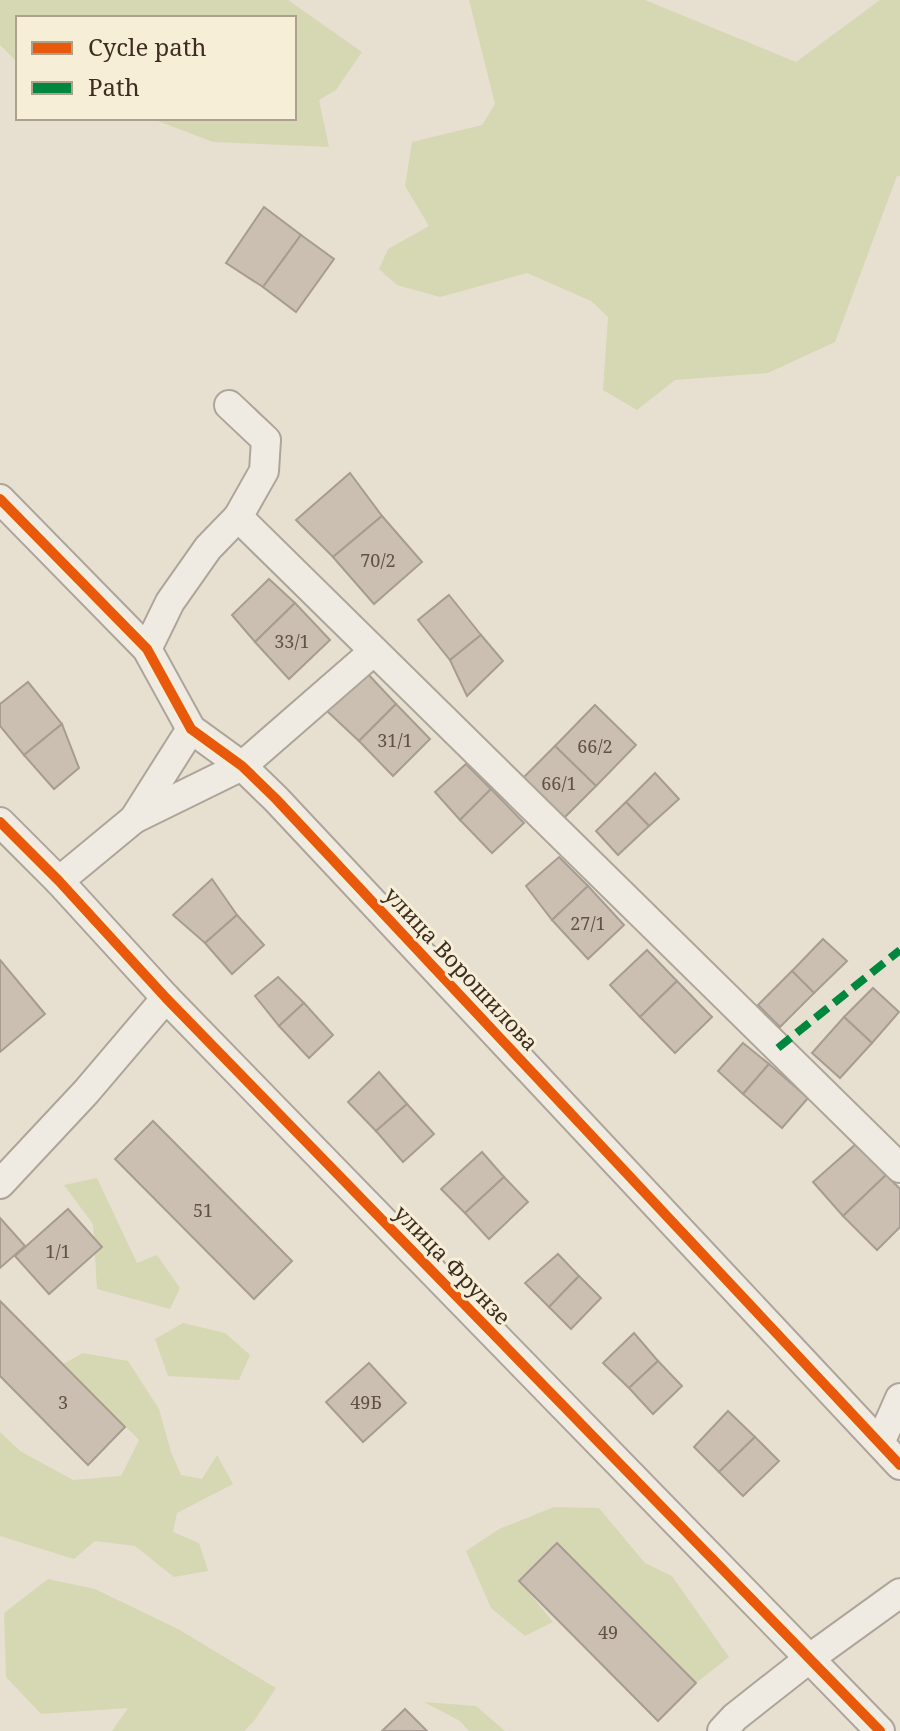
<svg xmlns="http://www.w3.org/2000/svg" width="900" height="1731" viewBox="0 0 900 1731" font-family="'Noto Serif',serif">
<rect width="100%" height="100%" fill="#e7e0d1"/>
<g fill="#d6d7b3">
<polygon points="0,0 288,0 362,52 336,90 319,100 329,147 213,142 150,118 294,118 294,18 18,18 18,63 0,45"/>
<polygon points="469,0 645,0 796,62 880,0 900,0 900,176 897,176 835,342 768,373 675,380 637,410 603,390 608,317 591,301 527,273 440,297 397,285 379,269 388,249 429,226 405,186 412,142 482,125 495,104"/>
<polygon points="97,1178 137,1263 157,1255 180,1288 170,1309 97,1289 93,1224 64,1185"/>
<polygon points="183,1323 225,1333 250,1355 239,1380 168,1376 155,1339"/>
<polygon points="83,1353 128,1361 159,1409 171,1452 181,1475 202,1479 217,1455 233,1484 177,1513 173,1532 199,1543 208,1571 174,1577 135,1546 95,1541 74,1559 0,1536 0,1432 20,1451 73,1480 121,1476 139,1440 63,1364"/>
<polygon points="554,1507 599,1508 645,1563 672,1576 729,1657 696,1683 557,1544 519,1580 553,1622 525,1636 491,1608 466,1551 499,1529"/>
<polygon points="48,1579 95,1589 178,1629 276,1688 254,1721 244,1731 112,1731 128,1708 41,1714 6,1677 4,1613"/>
<polygon points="424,1702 476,1706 505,1731 469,1731 460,1721"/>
</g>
<g fill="#cbbfb2" stroke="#a89c90" stroke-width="2">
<polygon points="264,207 301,235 263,287 226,263"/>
<polygon points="301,235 334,259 296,312 263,287"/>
<polygon points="350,473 382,516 333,557 296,520"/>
<polygon points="382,516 422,562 374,604 333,557"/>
<polygon points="269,579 295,603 255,642 232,615"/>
<polygon points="449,595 481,635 450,660 418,620"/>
<polygon points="295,603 330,640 289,679 255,642"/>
<polygon points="481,635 503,661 467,696 450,660"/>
<polygon points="366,672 396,704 359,741 327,711"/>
<polygon points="28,682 62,724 24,755 0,726 0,704"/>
<polygon points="396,704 430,739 393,776 359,741"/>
<polygon points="595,705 636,745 596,786 555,746"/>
<polygon points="62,724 79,768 54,789 24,755"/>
<polygon points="555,746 596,786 562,820 521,780"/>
<polygon points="466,764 491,789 460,820 435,792"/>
<polygon points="655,773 679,799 649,826 626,802"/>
<polygon points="491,789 524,823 492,853 460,820"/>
<polygon points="626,802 649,826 618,855 596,831"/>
<polygon points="559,857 588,886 552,920 526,886"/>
<polygon points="212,879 237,915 205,943 173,915"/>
<polygon points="588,886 624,925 588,959 552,920"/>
<polygon points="237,915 264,945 232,974 205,943"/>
<polygon points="823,939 847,961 814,993 792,971"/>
<polygon points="647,950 677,981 640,1017 610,985"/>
<polygon points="0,960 45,1014 0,1052"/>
<polygon points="792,971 814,993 780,1027 758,1005"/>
<polygon points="278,977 304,1003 279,1026 255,996"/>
<polygon points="677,981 712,1017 675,1053 640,1017"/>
<polygon points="873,988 899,1012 872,1043 844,1017"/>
<polygon points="304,1003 333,1035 309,1058 279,1026"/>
<polygon points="844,1017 872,1043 840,1078 812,1053"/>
<polygon points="743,1043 769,1064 743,1094 718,1071"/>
<polygon points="769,1064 808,1098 782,1128 743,1094"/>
<polygon points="379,1072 407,1104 376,1131 348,1102"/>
<polygon points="407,1104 434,1134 403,1162 376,1131"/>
<polygon points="153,1121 292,1261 254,1299 115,1159"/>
<polygon points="856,1144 886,1175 843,1216 813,1182"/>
<polygon points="482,1152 504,1177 465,1213 441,1189"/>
<polygon points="886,1175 900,1189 900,1227 877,1250 843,1216"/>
<polygon points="504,1177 528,1202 489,1239 465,1213"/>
<polygon points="68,1209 102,1247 49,1294 15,1256"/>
<polygon points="0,1218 25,1246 0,1268"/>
<polygon points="558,1254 579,1276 549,1307 525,1283"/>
<polygon points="579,1276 601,1298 571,1329 549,1307"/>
<polygon points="0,1301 125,1427 88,1465 0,1376"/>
<polygon points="634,1333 658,1361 629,1388 603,1363"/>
<polygon points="658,1361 682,1386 653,1414 629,1388"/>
<polygon points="369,1363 406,1403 363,1442 326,1402"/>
<polygon points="728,1411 755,1437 719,1472 694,1447"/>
<polygon points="755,1437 779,1461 743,1496 719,1472"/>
<polygon points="557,1543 696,1683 658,1721 519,1581"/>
<polygon points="405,1709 427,1731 382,1731"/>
</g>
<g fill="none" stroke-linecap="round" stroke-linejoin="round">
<g stroke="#ada599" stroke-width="32">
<g id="minor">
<polyline points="0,499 147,649 191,729 242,766 276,799 900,1465"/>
<polyline points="238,517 900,1168"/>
<polyline points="147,649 170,602 208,548 238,517 264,471 266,440 229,405"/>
<polyline points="134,819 242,766 374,651"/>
<polyline points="0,822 59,881 166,998 880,1731"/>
<polyline points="59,881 134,819 191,729"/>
<polyline points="0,1184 86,1092 166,998"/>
<polyline points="880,1443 900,1398"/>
<polyline points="722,1731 735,1717 810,1658 900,1593"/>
</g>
</g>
<use href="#minor" stroke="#efebe3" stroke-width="28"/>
<polyline stroke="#00873e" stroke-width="8" stroke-dasharray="16 8" stroke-linecap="butt" points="778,1048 900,950"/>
<g stroke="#f7eed8" stroke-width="15">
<g id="cycleway">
<polyline points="0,499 147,649 191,729 242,766 276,799 900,1465"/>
<polyline points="0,822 59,881 166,998 880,1731"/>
</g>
</g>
<use href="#cycleway" stroke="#e8590c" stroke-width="10"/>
</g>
<g text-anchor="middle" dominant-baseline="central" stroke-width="6" stroke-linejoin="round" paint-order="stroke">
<g font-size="18" fill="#605244">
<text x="378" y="560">70/2</text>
<text x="292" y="641">33/1</text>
<text x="395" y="740">31/1</text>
<text x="595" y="746">66/2</text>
<text x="559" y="783">66/1</text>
<text x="588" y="923">27/1</text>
<text x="203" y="1210">51</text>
<text x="58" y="1251">1/1</text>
<text x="63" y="1402">3</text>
<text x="366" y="1402">49Б</text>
<text x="608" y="1632">49</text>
</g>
<g font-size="22" fill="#3d2e20" stroke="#f7eed8">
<text transform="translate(462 968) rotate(47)">улица Ворошилова</text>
<text transform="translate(453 1264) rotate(46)">улица Фрунзе</text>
</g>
</g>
<rect x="16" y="16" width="280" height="104" fill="#f7eed8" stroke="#ada18e" stroke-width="2"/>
<rect x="32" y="42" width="40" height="12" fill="#e8590c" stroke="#ada18e" stroke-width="2"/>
<text x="88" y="56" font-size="24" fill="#3d2e20">Cycle path</text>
<rect x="32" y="82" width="40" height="12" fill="#00873e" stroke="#ada18e" stroke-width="2"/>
<text x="88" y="96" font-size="24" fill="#3d2e20">Path</text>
</svg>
